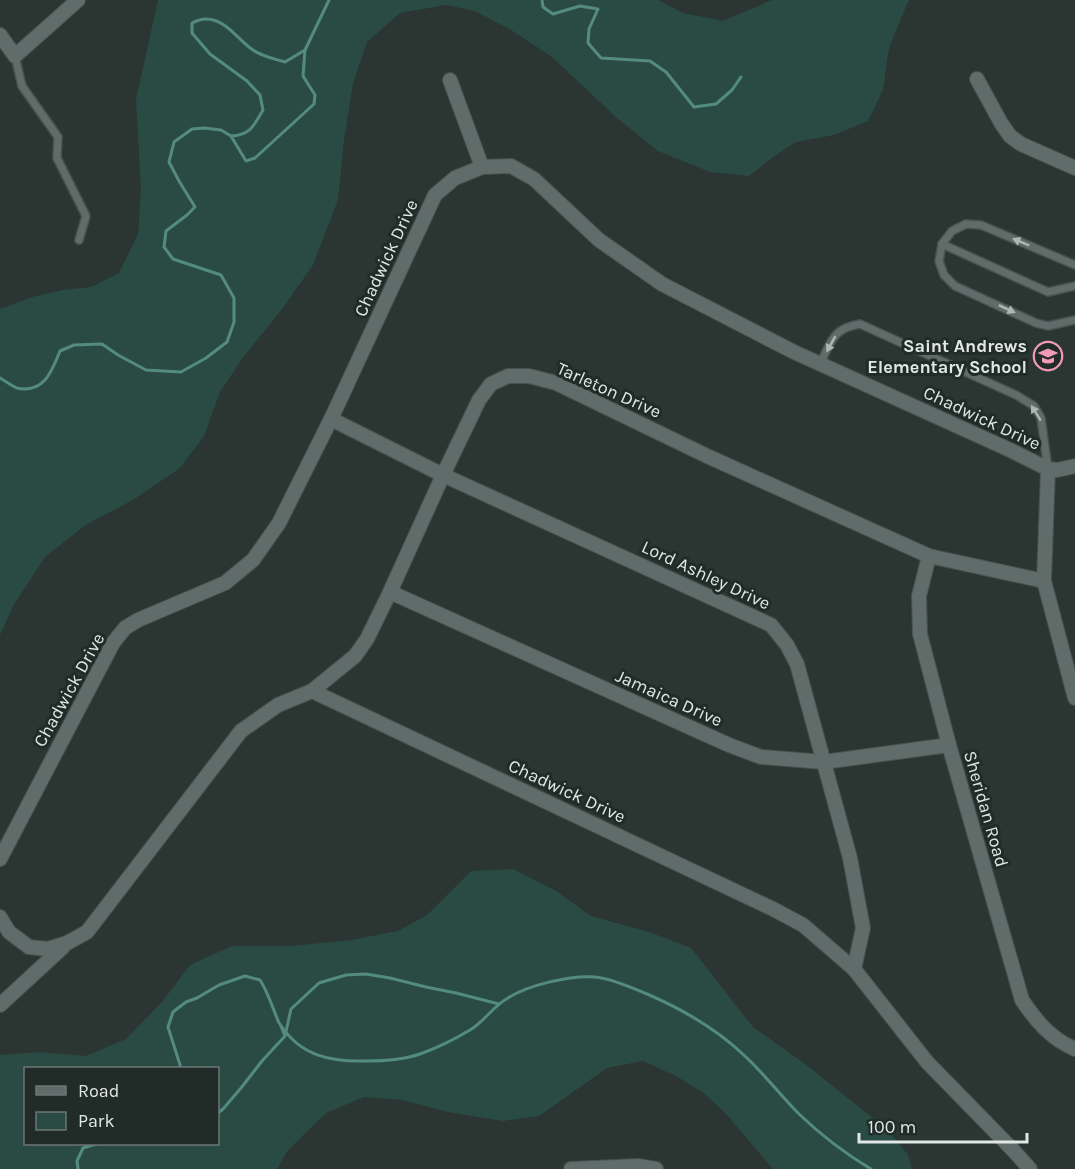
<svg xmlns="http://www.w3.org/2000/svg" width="1075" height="1169" viewBox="0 0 1075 1169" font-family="Karla,sans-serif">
<rect width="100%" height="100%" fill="#2b3532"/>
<g fill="#2a4b44" fill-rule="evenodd">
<polygon points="158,0 658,0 683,13 723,21 772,0 910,0 907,4 889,48 883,90 868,121 834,135 796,142 773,157 749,176 710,172 658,151 617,118 552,57 511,30 475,11 446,5 400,13 367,42 353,83 344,140 338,200 313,265 279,313 244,356 220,392 204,436 180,468 133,500 87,524 45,557 13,606 0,635 0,309 32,297 63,290 91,287 119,273 138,234 141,189 136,99"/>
<path d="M513,869L556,891L591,916L652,933L691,948L753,1027L804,1063L888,1130L908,1155L912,1169H773L728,1116L705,1094L676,1076L643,1061L607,1068L539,1116L503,1121L448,1112L402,1100L364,1097L326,1113L288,1150L277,1169H0V1055L40,1052L86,1056L126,1039L162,1002L190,965L232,946H291L351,940L398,931L427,915L471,871ZM218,1068V1144H26V1068Z"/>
</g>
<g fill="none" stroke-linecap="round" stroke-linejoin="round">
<g stroke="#548b80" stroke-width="3">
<polyline points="542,0 543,7 553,14 580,6 598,9 589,29 588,43 601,58 650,61 666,72 694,107 716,104 732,90 741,77"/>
<path d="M231,136C251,135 254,125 263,110L260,95L247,81L210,54L192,33V23C196,21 201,19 206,19C226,19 238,40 253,50C263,57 275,59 285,62L305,50"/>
<path d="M0,378C5,381 12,386 17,388C44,394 52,371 60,351L74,345L102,344L118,355L146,370L181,372L206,358L227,342L234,322V298L221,275L173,259L164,247L166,231L187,215L195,207L179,181L169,162L174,142L192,129L204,128L221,130L231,136L246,161L255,158L314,104L315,95L303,76L305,50L329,0"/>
<path d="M285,1036L280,1024C300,1056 331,1062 366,1061C385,1061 403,1060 420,1054C437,1048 455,1039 470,1030C484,1022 493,1006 508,998C528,985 571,975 595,977C610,978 633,988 647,994C682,1009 718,1030 746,1057C765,1075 781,1096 799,1114C821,1135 844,1153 871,1169"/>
<path d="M181,1068L168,1027L173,1012L186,1002L197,998L219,985L245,976L260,980C268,992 273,1009 279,1023"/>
<polyline points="218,1113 223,1109 241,1088 262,1061 285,1036 291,1009 319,983 346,975 366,974 390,978 426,987 456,993 499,1004"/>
<polyline points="78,1169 77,1161 83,1148 96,1144"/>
</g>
<g stroke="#49514f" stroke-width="10">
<g id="lane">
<polyline points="15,56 22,86 58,137 57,158 86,216 79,240"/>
<polyline points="942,244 1048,292 1075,286"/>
<polyline points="1075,265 981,225 966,224 952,231 942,244 939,261 944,275 955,286 1036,323 1048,326 1075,320"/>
<path d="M820,364C831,342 833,328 860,324L1016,395L1034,406L1041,418L1048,469"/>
</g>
</g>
<g stroke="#49514f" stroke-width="16">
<g id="street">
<polyline points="0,35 15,56 78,0"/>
<polyline points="977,79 1001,123 1010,136 1021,144 1075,168"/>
<polyline points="450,80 482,167"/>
<polyline points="331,419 443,475 771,625 787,645 797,664 850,858 863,928 854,969"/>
<polyline points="1048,469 1044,581 1075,698"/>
<path d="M929,556L919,596L920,634L949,745L1022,1000C1036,1021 1051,1039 1075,1049"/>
<polyline points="390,592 729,745 761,757 824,762 949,745"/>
<polyline points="312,691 773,909 803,925 854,969 927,1062 1013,1150 1030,1169"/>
<polyline points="0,859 113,643 125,628 138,620 225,583 253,560 279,523 331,419 435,195 455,178 482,167 511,166 534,179 599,240 662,284 794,352 1010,450 1048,469 1057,470 1075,466"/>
<polyline points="0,917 9,932 29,947 48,949 67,943 87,932 241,731 278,705 312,691 355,656 367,639 390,592 443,475 479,400 491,384 508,376 529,376 556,383 707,456 929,556 1044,581"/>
<polyline points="0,1005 63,947"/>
<polyline points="571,1169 638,1166 656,1169"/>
</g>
</g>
<use href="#lane" stroke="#606c69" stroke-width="7"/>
<use href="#street" stroke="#606c69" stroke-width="14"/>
</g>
<defs><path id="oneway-solid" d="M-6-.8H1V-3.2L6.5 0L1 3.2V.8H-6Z" transform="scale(1.5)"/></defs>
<g fill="#adb6b3">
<use href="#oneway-solid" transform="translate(1021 242) rotate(-157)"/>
<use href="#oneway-solid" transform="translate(1007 309) rotate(25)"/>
<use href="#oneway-solid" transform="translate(831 344) rotate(119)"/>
<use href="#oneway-solid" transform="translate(1036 413) rotate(-122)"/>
</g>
<defs>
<g id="school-ring" transform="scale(1.5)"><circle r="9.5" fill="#212b28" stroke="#f09ab5" stroke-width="1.5"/><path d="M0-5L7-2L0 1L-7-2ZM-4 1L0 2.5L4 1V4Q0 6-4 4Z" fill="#f09ab5"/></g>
</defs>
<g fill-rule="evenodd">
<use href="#school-ring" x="1048" y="356"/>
</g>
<g text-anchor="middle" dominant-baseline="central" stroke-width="6" stroke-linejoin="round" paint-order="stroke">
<g font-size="18" fill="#e1e7e5" stroke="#212b28">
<text transform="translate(386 258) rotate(-65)">Chadwick Drive</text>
<text transform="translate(609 390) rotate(24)">Tarleton Drive</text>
<text transform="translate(982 418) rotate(25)">Chadwick Drive</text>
<text transform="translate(706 575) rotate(25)">Lord Ashley Drive</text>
<text transform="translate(69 690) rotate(-61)">Chadwick Drive</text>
<text transform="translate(669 698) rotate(24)">Jamaica Drive</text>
<text transform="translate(567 791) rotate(25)">Chadwick Drive</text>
<text transform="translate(986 809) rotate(74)">Sheridan Road</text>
</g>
<g font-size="18" font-weight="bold" fill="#e1e7e5" stroke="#212b28" text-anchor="end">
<text x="1027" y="346">Saint Andrews<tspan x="1027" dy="21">Elementary School</tspan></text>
</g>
</g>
<rect x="24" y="1067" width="195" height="78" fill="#212b28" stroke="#6e7674" stroke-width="1.5"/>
<rect x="36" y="1086" width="30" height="9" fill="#606c69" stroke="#6e7674" stroke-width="1.5"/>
<text x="78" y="1097" font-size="18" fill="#e1e7e5">Road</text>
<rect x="36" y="1112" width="30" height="18" fill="#2a4b44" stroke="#6e7674" stroke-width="1.5"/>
<text x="78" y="1127" font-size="18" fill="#e1e7e5">Park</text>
<path d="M859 1133v9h168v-9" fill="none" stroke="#e1e7e5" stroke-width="3"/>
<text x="868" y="1133" font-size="18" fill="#e1e7e5" stroke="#212b28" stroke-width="4.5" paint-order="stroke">100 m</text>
</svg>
